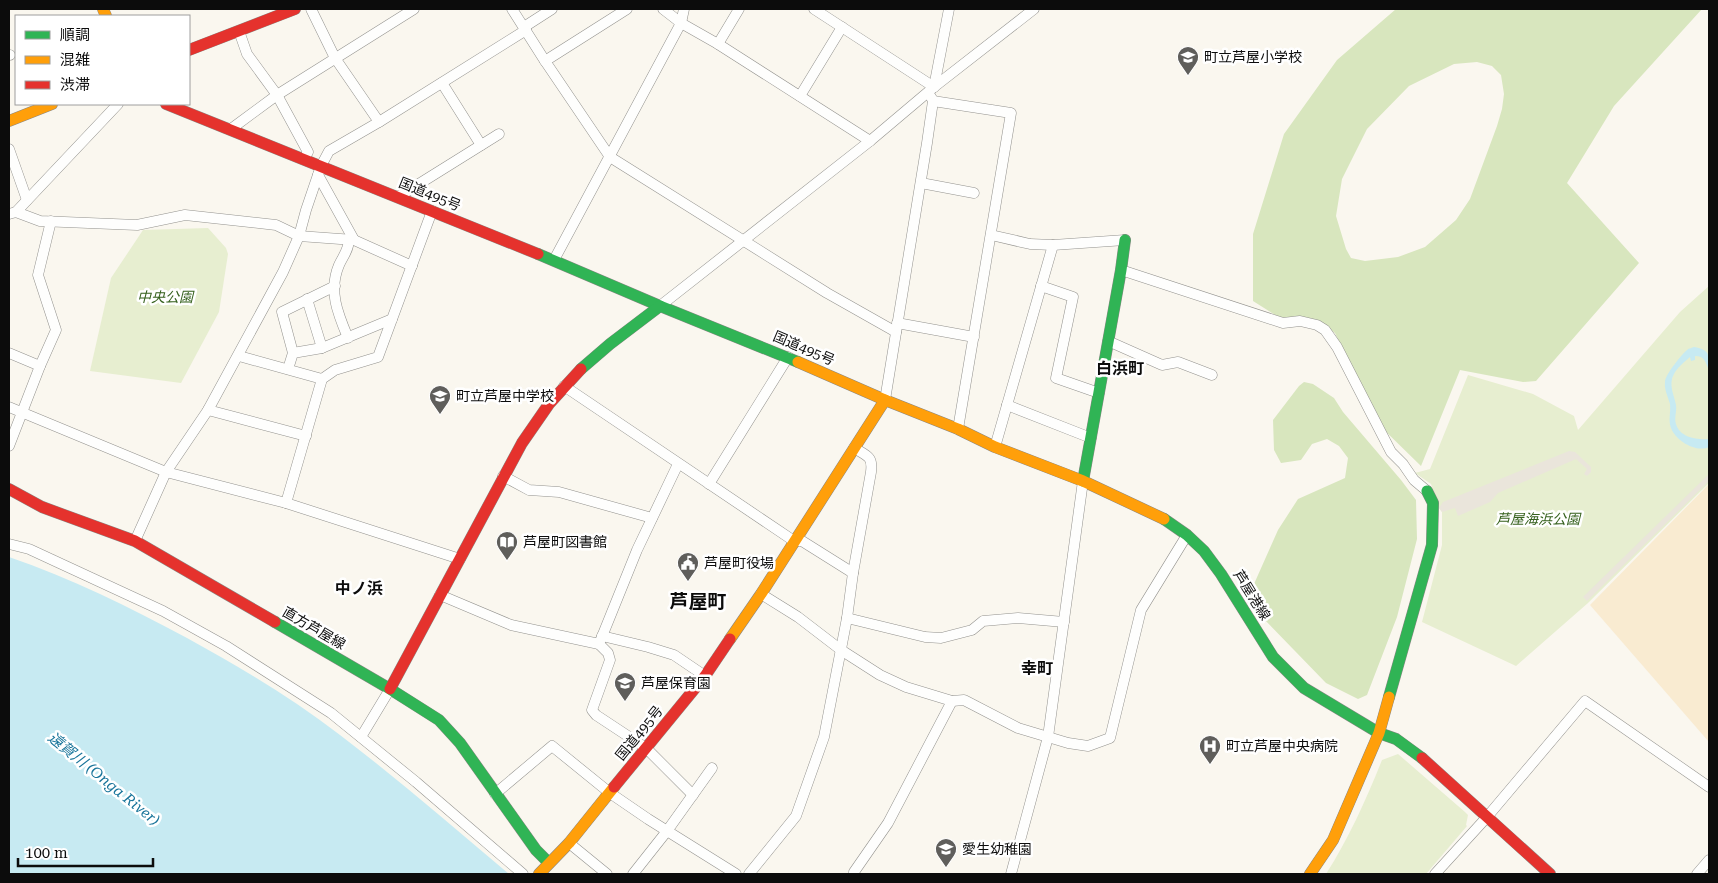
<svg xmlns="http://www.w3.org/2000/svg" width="1718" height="883" viewBox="0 0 1718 883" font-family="'Roboto Serif','Noto Sans JP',serif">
<rect width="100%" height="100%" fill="#faf7ef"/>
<g fill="#e7eed0">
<polygon points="208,228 226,248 228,254 219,312 181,383 90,371 111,278 143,230"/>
<polygon points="1709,286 1709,483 1588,603 1516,666 1422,622 1442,545 1442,512 1439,508 1431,484 1415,473 1430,469 1468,375 1533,394 1574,416 1578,430 1680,312"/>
<path d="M1398,754L1465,812L1468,815L1466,825L1467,826L1426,874H1326C1349,838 1366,800 1382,760Z"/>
</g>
<g fill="#d8e6be" fill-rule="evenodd">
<path d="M1396,9H1702L1614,106L1567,183L1639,263L1536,381L1523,382L1460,370L1421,466L1379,425L1335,333L1323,324L1280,318L1253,301V234L1284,134L1337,60ZM1477,62L1492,66L1501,75L1504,94L1502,109L1497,126L1470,199L1456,220L1425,247L1398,257L1365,261L1351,258L1346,249L1336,216L1342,179L1367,129L1409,86L1454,64Z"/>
<polygon points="1304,382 1313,384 1334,398 1343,412 1401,480 1416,500 1417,539 1397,617 1367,695 1358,699 1326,683 1262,617 1254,600 1254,584 1278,530 1298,499 1345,478 1348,458 1339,446 1327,439 1312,444 1301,460 1281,463 1274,450 1273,420 1299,386"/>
</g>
<polygon fill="#f9ebd1" points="1709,484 1709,742 1590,605"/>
<g fill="#eae5db">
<polygon points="1569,451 1575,452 1591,467 1591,472 1587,476 1584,474 1587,469 1576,459 1498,493 1490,502 1458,516 1455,508 1442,512 1439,508 1443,502"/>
<polygon points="1709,474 1709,481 1587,601 1583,597"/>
</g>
<g fill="#c7eaf2">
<path d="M1694,347C1711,350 1709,356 1709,370C1705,362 1705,356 1695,356V360L1691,361L1690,357C1684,362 1677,368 1674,374C1668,384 1674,395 1676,405C1677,411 1674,418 1676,424C1680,438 1698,440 1709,439V447C1696,453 1676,441 1671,428C1668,420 1671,412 1670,404C1668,397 1664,389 1665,382C1665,375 1682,354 1687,350C1689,348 1692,348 1694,347Z"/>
<path d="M9,557C71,578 129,607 187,638C240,667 292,698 340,735C398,779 453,827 509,874H9Z"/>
</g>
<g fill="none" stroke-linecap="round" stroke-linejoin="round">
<g stroke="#93928e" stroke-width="11">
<g id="street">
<polyline points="311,9 335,58 379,122"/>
<polyline points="512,9 545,61 610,157 827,293 896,332"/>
<polyline points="663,9 681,23 718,44 870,141"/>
<polyline points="814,9 934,87"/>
<polyline points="524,27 552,9"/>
<polyline points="239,31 247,54 277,95 308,152 304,159"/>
<polyline points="718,44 739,9"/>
<polyline points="9,55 10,55"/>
<polyline points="545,61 627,9"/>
<polyline points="442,83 481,145"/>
<polyline points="934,87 949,9"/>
<polyline points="800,96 842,27"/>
<polyline points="933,101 1011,113 958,429"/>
<polyline points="231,129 277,95 414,9"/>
<polyline points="9,149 27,200"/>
<polyline points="318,175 354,240"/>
<polyline points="921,183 974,193"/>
<polyline points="398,197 499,134"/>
<polyline points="16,212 40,221 137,225 185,215 276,225 299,236 354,240 412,266"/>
<polyline points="9,214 16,212 118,104"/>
<polyline points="991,235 1030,244 1053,245 1125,240"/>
<polyline points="554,260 681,23 684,9"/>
<polyline points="1121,270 1283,323 1300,321 1317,325 1325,330 1337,347 1391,452 1403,464 1414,480 1427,491"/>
<polyline points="1041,286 1073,297 1056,378 1099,393"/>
<polyline points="307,299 322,348"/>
<polyline points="660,306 870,141 934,87 1034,9"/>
<polyline points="897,323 974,337"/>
<path d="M348,338C338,314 328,291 339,265C343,256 349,250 349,239"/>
<polyline points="1108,341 1162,365 1178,362 1212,375"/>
<polyline points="9,353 40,366 9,446"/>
<polyline points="293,353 282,312 335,286"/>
<polyline points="239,356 322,379"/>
<polyline points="40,366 56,330 38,275 51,221"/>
<polyline points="288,369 293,353 322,348 392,319"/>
<polyline points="564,386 794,541 802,541 853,573"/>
<polyline points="885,400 927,143 933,101 931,97"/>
<polyline points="1007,405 1091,438"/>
<polyline points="9,407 166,472 286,503 460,559"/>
<polyline points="208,410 306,436"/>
<polyline points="995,447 1053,245"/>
<polyline points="503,476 529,490 559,492 652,518"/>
<polyline points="709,484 788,357"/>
<polyline points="286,503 322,379 335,370 378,357 432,211"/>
<polyline points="135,541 166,472 208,410 283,272 299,236 306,210 321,166 329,151 379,122 526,30"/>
<polyline points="9,544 29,549 163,611 226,646 331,713 416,782 523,874"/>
<polyline points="761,594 798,617 841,650 880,675 906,687 952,701 964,700 1018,728 1068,743 1088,746 1110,738 1141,610 1187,535"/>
<polyline points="440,595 511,625 599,644 637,550 678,464"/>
<polyline points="847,618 925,637 941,638 972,630 983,621 1018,618 1064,622"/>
<polyline points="602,636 648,647 674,655 705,676"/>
<polyline points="599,644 608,653 610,660 592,710 596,715 646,748 693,795"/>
<polyline points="361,737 390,689"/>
<polyline points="495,794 552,746 610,793 648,819 736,874"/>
<polyline points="569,843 607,874"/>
<polyline points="854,872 888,823 952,701"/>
<polyline points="633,874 667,831 712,768"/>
<path d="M749,874L796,816L824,737L847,618L853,573L871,472C873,456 867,456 854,448"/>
<polyline points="1011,874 1048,737 1083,481"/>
<polyline points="1435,874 1487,817 1585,701 1709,787"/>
<polyline points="1697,874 1709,860"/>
</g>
</g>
<g stroke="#8a8885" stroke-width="12">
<g id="fast">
<polyline points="538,254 660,306 798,362"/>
<polyline points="581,369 610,344 660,306"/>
<polyline points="1083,481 1121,270 1125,240"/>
<polyline points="1164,519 1187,535 1204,551 1221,574 1273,657 1304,688 1379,733 1396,739 1422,758"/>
<polyline points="275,622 390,689 439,720 460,743 536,850 549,863"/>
<polyline points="1389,697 1432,545 1433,503 1427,491"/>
</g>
</g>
<g stroke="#8a8885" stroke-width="12">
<g id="slow">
<polyline points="103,9 106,16"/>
<polyline points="9,121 52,104"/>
<polyline points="885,400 958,429 995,447 1083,481 1164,519"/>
<polyline points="730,639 761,594 885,400 798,362"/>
<polyline points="539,874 569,843 614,787"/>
<polyline points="1310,874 1333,840 1379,733 1389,697"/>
</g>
</g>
<g stroke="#8a8885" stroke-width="12">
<g id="jam">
<polyline points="189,50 295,9"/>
<polyline points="166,104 538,254"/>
<polyline points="9,489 42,507 135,541 275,622"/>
<polyline points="390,689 522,443 549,404 581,369"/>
<polyline points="1422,758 1550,874"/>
<polyline points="614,787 705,676 730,639"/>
</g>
</g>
<use href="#street" stroke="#fefefd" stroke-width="10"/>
<use href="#fast" stroke="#30b455" stroke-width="11"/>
<use href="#slow" stroke="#ff9f0a" stroke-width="11"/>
<use href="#jam" stroke="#e5322d" stroke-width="11"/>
</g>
<defs>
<g id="school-pin" transform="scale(1.125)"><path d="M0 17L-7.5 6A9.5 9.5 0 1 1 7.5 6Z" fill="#5f5e5b" stroke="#fff"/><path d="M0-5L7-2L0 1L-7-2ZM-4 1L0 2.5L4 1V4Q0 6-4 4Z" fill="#fff"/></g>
<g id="library-pin" transform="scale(1.125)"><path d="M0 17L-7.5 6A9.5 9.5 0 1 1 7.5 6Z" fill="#5f5e5b" stroke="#fff"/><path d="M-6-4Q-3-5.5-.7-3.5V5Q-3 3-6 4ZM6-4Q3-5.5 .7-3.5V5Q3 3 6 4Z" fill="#fff"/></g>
<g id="civic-pin" transform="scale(1.125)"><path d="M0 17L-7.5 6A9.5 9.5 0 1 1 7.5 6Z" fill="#5f5e5b" stroke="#fff"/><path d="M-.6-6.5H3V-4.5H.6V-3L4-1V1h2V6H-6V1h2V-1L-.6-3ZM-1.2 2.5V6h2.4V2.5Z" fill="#fff"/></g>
<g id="hospital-pin" transform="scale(1.125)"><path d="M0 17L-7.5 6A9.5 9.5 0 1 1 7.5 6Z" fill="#5f5e5b" stroke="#fff"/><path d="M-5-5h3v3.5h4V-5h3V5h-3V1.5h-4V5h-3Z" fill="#fff"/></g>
</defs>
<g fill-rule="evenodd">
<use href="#school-pin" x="1188" y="57"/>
<use href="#school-pin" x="440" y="396"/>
<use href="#library-pin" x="507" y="542"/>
<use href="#civic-pin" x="688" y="563"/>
<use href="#school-pin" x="625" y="683"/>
<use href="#hospital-pin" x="1210" y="746"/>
<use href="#school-pin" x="946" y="849"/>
</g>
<g text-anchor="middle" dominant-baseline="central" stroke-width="5" stroke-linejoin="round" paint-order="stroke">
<g font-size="14" fill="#0c0c0c" stroke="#fff" text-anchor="start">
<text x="1204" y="57">町立芦屋小学校</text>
<text x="456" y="396">町立芦屋中学校</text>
<text x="523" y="542">芦屋町図書館</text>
<text x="704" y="563">芦屋町役場</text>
<text x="641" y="683">芦屋保育園</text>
<text x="1226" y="746">町立芦屋中央病院</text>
<text x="962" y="849">愛生幼稚園</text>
</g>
<g font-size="14" fill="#0c0c0c" stroke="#fff">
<text transform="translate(430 194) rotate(22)">国道495号</text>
<text transform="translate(804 348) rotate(23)">国道495号</text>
<text transform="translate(1252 595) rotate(58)">芦屋港線</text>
<text transform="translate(314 628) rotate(30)">直方芦屋線</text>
<text transform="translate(639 733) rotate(-51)">国道495号</text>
</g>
<g font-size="14" font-style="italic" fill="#36611e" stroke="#fff">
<text x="165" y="297">中央公園</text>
<text x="1538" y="519">芦屋海浜公園</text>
</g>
<g font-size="15" font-style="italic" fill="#18749a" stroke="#fff">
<text transform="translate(104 779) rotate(39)">遠賀川 (Onga River)</text>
</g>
<g font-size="16" font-weight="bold" fill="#0c0c0c" stroke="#fff">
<text x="1120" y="368">白浜町</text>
<text x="359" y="588">中ノ浜</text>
<text x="1037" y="668">幸町</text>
</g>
<g font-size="19" font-weight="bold" fill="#0c0c0c" stroke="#fff">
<text x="698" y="601">芦屋町</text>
</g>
</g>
<rect width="1718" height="883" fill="none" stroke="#0c0c0c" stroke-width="20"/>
<rect x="15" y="15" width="175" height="90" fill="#ffffff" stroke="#9e9e9e"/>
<rect x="25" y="31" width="25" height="8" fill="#30b455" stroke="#9e9e9e"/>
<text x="60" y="40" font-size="15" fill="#0c0c0c">順調</text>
<rect x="25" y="56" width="25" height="8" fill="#ff9f0a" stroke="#9e9e9e"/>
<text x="60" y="65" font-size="15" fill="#0c0c0c">混雑</text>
<rect x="25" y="81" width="25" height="8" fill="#e5322d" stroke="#9e9e9e"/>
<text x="60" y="90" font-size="15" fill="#0c0c0c">渋滞</text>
<path d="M18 858v8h135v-8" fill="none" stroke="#0c0c0c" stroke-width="2.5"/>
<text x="25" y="858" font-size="15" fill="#0c0c0c" stroke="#ffffff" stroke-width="4" paint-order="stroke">100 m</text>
</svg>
